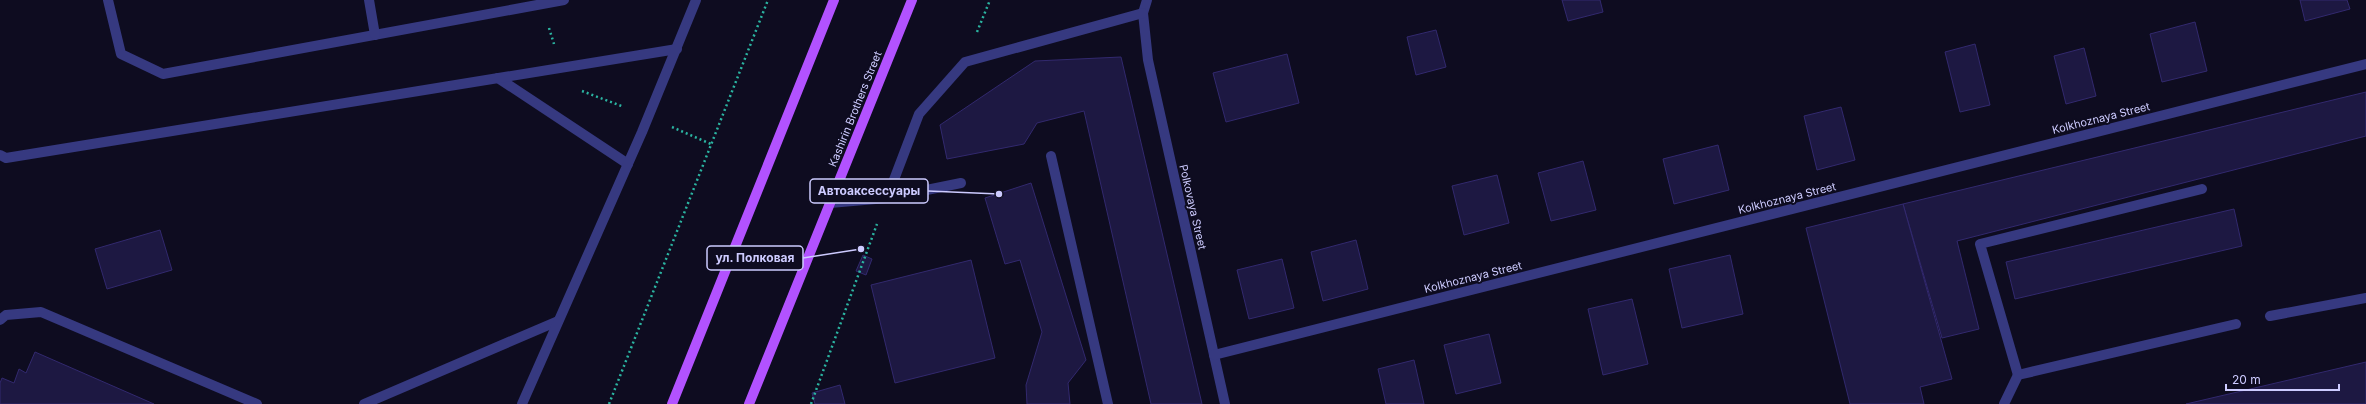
<svg xmlns="http://www.w3.org/2000/svg" width="2366" height="404" viewBox="0 0 2366 404" font-family="Inter,sans-serif">
<rect width="100%" height="100%" fill="#0e0c20"/>
<g fill="#1d1842" stroke="#32296e">
<polygon points="1562,0 1600,0 1603,12 1568,21"/>
<polygon points="2300,0 2347,0 2350,9 2305,21"/>
<polygon points="2195,22 2207,71 2162,82 2150,34"/>
<polygon points="1436,30 1446,67 1416,75 1407,37"/>
<polygon points="1975,44 1990,105 1960,112 1945,52"/>
<polygon points="2084,48 2096,96 2066,104 2054,56"/>
<polygon points="1287,54 1299,103 1226,122 1213,73"/>
<polygon points="1121,57 1202,404 1151,404 1084,111 1037,123 1024,144 947,159 940,125 1035,61"/>
<polygon points="2366,92 2366,136 1957,241 1979,329 1942,338 1903,204"/>
<polygon points="1841,107 1855,160 1817,170 1804,116"/>
<polygon points="1718,145 1729,190 1674,204 1663,159"/>
<polygon points="1583,161 1596,210 1551,221 1538,173"/>
<polygon points="1497,175 1509,223 1464,235 1452,186"/>
<polygon points="1031,183 1086,360 1068,383 1070,404 1027,404 1026,385 1042,332 1020,260 1005,264 985,198"/>
<polygon points="1903,204 1952,379 1920,387 1924,404 1850,404 1806,228"/>
<polygon points="2234,209 2242,246 2015,299 2006,262"/>
<polygon points="160,230 172,270 107,289 95,249"/>
<polygon points="1356,240 1368,289 1323,301 1311,252"/>
<polygon points="863,255 872,259 866,275 856,271"/>
<polygon points="1730,255 1743,314 1682,328 1669,269"/>
<polygon points="1282,259 1294,308 1249,319 1237,270"/>
<polygon points="971,260 995,358 895,383 871,285"/>
<polygon points="1632,299 1648,364 1603,375 1588,309"/>
<polygon points="1489,334 1501,383 1456,394 1444,345"/>
<polygon points="35,352 154,404 0,404 0,383 2,378 14,383 19,369 26,373"/>
<polygon points="1414,360 1424,404 1386,404 1378,369"/>
<polygon points="2366,362 2366,404 2186,404"/>
<polygon points="840,385 845,404 815,404 812,393"/>
</g>
<g fill="none" stroke-linecap="round" stroke-linejoin="round">
<g stroke="#2bb4a1" stroke-width="2.5" stroke-dasharray="2 3" stroke-linecap="butt">
<polyline points="549,28 554,44"/>
<polyline points="977,32 990,0"/>
<polyline points="582,91 624,107"/>
<polyline points="672,127 711,144"/>
<polyline points="609,404 768,0"/>
<polyline points="811,404 877,224"/>
</g>
<g stroke="#363980" stroke-width="10">
<polyline points="108,0 121,54 163,74 564,0"/>
<polyline points="369,0 375,35"/>
<polyline points="1147,0 1143,13 1148,60 1225,404"/>
<polyline points="498,78 628,164"/>
<polyline points="0,155 6,158 677,49"/>
<polyline points="1051,156 1108,404"/>
<polyline points="887,198 919,114 965,62 1143,13"/>
<polyline points="830,203 887,198 961,183"/>
<polyline points="2270,316 2366,298"/>
<polyline points="0,320 6,315 41,312 257,404"/>
<polyline points="1214,355 2366,64"/>
<polyline points="2018,375 1980,244 2202,189"/>
<polyline points="364,404 558,321"/>
<polyline points="522,404 642,132 696,0"/>
<polyline points="2004,404 2018,375 2236,324"/>
</g>
<g stroke="#b252ff" stroke-width="10">
<polyline points="672,404 834,0"/>
<polyline points="749,404 912,0"/>
</g>
</g>
<g text-anchor="middle" dominant-baseline="central" stroke-width="4" stroke-linejoin="round" paint-order="stroke">
<g font-size="11" fill="#cdcbff" stroke="#0e0c20">
<text transform="translate(855 109) rotate(-68)">Kashirin Brothers Street</text>
<text transform="translate(2101 118) rotate(-14)">Kolkhoznaya Street</text>
<text transform="translate(1787 198) rotate(-14)">Kolkhoznaya Street</text>
<text transform="translate(1193 207) rotate(77)">Polkovaya Street</text>
<text transform="translate(1473 277) rotate(-14)">Kolkhoznaya Street</text>
</g>
</g>
<path fill="none" stroke="#cdcbff" stroke-width="1.5" d="M999 194L928 191M861 249L803 258"/>
<g fill="#cdcbff" stroke="#0e0c20" stroke-width="1.5">
<circle cx="999" cy="194" r="4"/>
<circle cx="861" cy="249" r="4"/>
</g>
<g fill="#0e0c20" stroke="#cdcbff" stroke-width="1.5">
<rect x="810" y="179" width="118" height="24" rx="4"/>
<rect x="707" y="246" width="96" height="24" rx="4"/>
</g>
<g font-size="12" text-anchor="middle" font-weight="bold" fill="#cdcbff">
<text x="869" y="195">Автоаксессуары</text>
<text x="755" y="262">ул. Полковая</text>
</g>
<path d="M2226 384v6h113v-6" fill="none" stroke="#cdcbff" stroke-width="2"/>
<text x="2232" y="384" font-size="12" fill="#cdcbff" stroke="#0e0c20" stroke-width="3" paint-order="stroke">20 m</text>
</svg>
